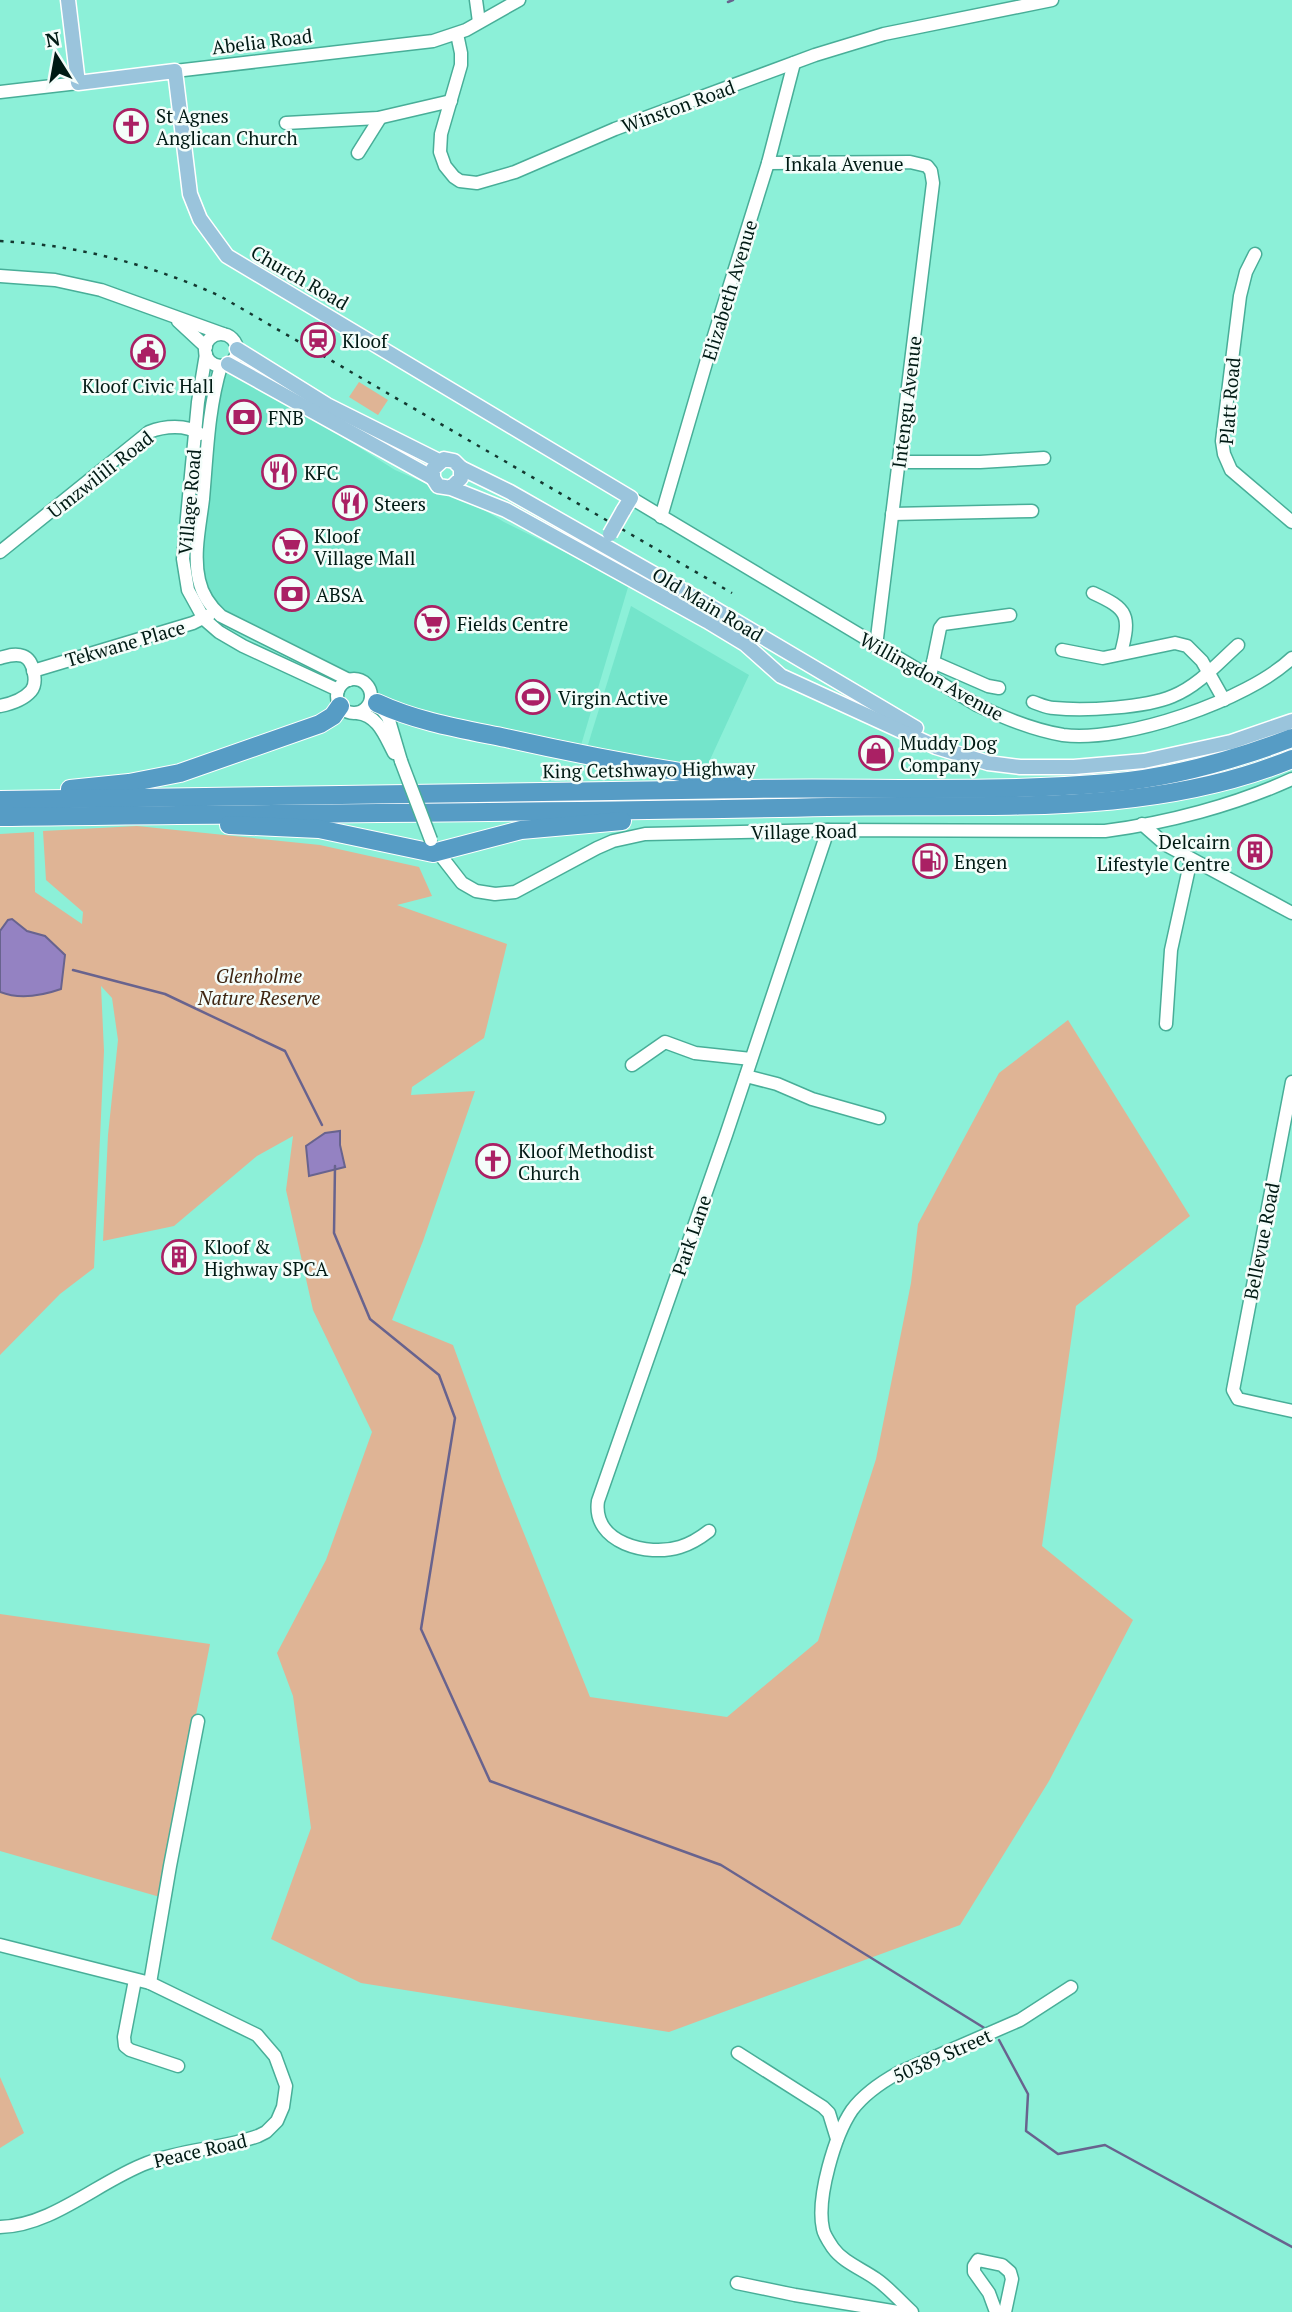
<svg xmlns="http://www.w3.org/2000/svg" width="1292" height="2312" viewBox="0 0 1292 2312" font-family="'PT Serif',serif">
<rect width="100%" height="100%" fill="#8cf0d8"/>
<g fill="#74e5cb">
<polygon points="229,369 235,369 395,470 425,483 438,493 468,500 504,522 629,584 579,752 406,712 371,693 368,684 363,679 347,676 237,622 209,597 200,569 210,433 223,373"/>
<polygon points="631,606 749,675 703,775 586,751"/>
</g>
<g fill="#dfb495">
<polygon points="359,382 388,400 378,415 349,397"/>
<polygon points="137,826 320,845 419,867 432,896 397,905 507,944 484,1038 412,1087 411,1095 475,1091 423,1241 392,1320 453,1345 502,1479 590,1697 727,1717 818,1641 876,1459 911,1283 918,1224 999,1073 1068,1020 1190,1216 1076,1306 1042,1546 1133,1620 1049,1781 960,1925 669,2032 361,1983 271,1939 311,1828 293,1696 277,1653 326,1560 372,1432 313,1310 286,1190 293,1136 257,1156 174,1226 103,1241 108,1135 118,1040 112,998 101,986 104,1051 94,1268 60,1294 0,1355 0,834 34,832 35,892 82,924 83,912 46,880 43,831"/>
<polygon points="0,1614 210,1644 160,1897 0,1851"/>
<polygon points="0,2077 24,2133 0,2148"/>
</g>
<g fill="#9482c2" stroke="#68638e" stroke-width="2">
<path d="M12,919L27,931L45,936L65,955L61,989C41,996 20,1000 0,992V931L8,920Z"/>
<polygon points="340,1131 340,1145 345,1167 309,1176 306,1146 325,1133"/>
</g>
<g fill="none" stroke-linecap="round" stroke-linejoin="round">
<g stroke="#68638e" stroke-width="2.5">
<polyline points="728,2 733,0"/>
<polyline points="73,970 165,994 285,1051 322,1125"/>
<polyline points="335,1166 334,1233 370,1319 439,1375 455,1418 421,1629 490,1781 721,1865 986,2029"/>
<polyline points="999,2040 1028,2094 1026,2131 1058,2154 1105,2145 1292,2247"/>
</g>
<g stroke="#48ae98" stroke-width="15">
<g id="minor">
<polyline points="476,0 479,22"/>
<polyline points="457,34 461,53 461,65 441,134 440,152 445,166 454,177 460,181 477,183 515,172 615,129 815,55 884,34 1052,0"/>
<polyline points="175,71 433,41 466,30 519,0"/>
<polyline points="0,92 78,83"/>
<polyline points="286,123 378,118 451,101"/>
<polyline points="358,153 380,118"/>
<polyline points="768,163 910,162 927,166 931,171 933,183 876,646"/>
<polyline points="1255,254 1246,272 1240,296 1222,441 1224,454 1231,470 1292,522"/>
<polyline points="0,276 55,280 101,290 223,334"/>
<polyline points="178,321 206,347"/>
<circle cx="221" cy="350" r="16"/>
<polyline points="206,354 198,402 183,559 188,590 204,619 219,632 243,646 338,690"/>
<path d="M221,366C208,409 207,454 203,499C200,525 193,554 199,580C202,594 211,607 221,616L349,680"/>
<polyline points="899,462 980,462 1044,458"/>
<path d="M631,498L977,705C1004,718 1033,730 1063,735C1124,743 1248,700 1292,658"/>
<polyline points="892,514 1032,511"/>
<polyline points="661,517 713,339 768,163 794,63"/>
<path d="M0,552L149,432C164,426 186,424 200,434"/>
<path d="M1093,593C1128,609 1131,615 1121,653"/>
<polyline points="1062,650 1103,658 1175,643 1187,646 1202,661 1224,700"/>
<path d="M0,658C7,656 15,653 23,656C34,660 38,683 31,691C24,699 10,704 0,706"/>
<polyline points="933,662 988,686 999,688"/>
<polyline points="33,671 193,623 209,615"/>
<polyline points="930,677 940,628 943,624 1010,615"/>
<circle cx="354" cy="696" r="17"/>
<path d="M1033,702C1039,704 1047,708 1054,708C1084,711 1145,708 1173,696C1198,686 1218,663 1238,645"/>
<polyline points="378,704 388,717 401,761"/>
<path d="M357,713C378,715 385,736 394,753"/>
<polyline points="1142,824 1166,845 1292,913"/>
<path d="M434,847L462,883L476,891L495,894L515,892L597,848L613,841L645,834L828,830L1105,831C1167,823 1235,805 1292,779"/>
<polyline points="1166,1024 1171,950 1191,859"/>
<polyline points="632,1065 665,1042 695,1053 751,1059"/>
<polyline points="746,1076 777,1084 812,1099 879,1118"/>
<polyline points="1292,1082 1233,1390 1238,1399 1292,1411"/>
<path d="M709,1531C700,1538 690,1544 680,1547C648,1557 592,1543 598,1501L726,1135L828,830"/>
<path d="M0,1945L150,1983L257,2035L275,2056L286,2086L283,2107L277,2121L266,2132L258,2136C222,2149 183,2149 147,2163C99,2181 52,2226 0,2227"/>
<polyline points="135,1980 124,2037 125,2046 130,2050 178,2066"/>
<polyline points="150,1983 170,1866 198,1721"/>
<polyline points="738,2053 823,2107 829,2113 837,2139"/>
<polyline points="737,2283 795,2295 898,2312"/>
<path d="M912,2312C900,2301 889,2288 876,2279C862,2269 843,2262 833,2248C829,2242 824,2235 823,2229C816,2198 835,2135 852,2110C864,2094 880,2083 898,2073L1020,2020L1071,1987"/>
<polyline points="996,2312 989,2293 974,2272 974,2266 978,2260 1002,2265 1010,2272 1012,2279 1005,2312"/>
</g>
</g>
<g stroke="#fff" stroke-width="17">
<g id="major">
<polyline points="68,0 78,83 175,71 190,194 200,219 227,256 631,498 623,511"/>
<polyline points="237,349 327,405 439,461"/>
<polyline points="228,364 433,478"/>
<polyline points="461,468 510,492 705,603 916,728"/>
<polyline points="451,488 461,478 461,468 454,461 444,459 433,469 433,478 438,486 451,488 506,510 707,621 745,644 781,676 936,747 988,763 1020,767 1074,767 1144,761 1231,742 1292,721"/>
</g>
</g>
<g stroke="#fff" stroke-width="20">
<g id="highway">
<path d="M377,703C418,722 462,729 506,738C582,755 655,769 732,780"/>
<polyline points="70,789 129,783 180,773 320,724 333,716 340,706"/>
<path d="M0,800C250,797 500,792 750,789C869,787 990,793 1109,783C1170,778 1234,760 1292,738"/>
<path d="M0,817C276,813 552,813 828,807C983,803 1146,819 1292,759"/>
<polyline points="229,825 319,829 433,853 521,830 622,821"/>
</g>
</g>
<use href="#minor" stroke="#fff" stroke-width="12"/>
<use href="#major" stroke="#9ac4dc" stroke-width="14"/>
<use href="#highway" stroke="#569cc5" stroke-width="18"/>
<path stroke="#143830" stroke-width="2.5" stroke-dasharray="3.5 7" stroke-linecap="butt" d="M0,241C77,245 149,264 220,296L732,593"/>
<g stroke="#48ae98" stroke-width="15" stroke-linecap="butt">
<polyline id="minor-bridge" points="401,761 431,840"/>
</g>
<g stroke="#fff" stroke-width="17" stroke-linecap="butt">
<polyline id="major-bridge" points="610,534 623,511"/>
</g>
<use href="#minor-bridge" stroke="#fff" stroke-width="12"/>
<use href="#major-bridge" stroke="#9ac4dc" stroke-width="14"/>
</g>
<defs>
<g id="church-ring" transform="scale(1.75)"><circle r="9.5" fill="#f4fdfa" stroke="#aa2064" stroke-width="1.5"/><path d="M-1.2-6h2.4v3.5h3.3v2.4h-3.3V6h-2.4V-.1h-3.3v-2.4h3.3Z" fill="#aa2064"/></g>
<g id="station-ring" transform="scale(1.75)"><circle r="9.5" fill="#f4fdfa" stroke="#aa2064" stroke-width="1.5"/><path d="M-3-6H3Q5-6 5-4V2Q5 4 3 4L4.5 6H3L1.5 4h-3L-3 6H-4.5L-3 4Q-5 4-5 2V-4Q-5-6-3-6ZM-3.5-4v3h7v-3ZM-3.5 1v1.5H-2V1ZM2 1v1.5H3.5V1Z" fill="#aa2064"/></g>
<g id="civic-ring" transform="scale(1.75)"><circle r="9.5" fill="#f4fdfa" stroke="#aa2064" stroke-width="1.5"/><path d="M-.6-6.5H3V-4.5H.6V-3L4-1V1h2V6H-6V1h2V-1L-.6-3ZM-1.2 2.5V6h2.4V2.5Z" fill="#aa2064"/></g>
<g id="bank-ring" transform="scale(1.75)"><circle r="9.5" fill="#f4fdfa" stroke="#aa2064" stroke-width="1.5"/><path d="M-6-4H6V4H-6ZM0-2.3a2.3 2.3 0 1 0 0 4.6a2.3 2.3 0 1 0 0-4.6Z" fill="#aa2064"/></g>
<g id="restaurant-ring" transform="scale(1.75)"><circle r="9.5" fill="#f4fdfa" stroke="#aa2064" stroke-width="1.5"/><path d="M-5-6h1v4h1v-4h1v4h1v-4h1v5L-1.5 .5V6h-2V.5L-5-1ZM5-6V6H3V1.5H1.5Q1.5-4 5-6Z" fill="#aa2064"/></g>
<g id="supermarket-ring" transform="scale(1.75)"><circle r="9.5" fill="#f4fdfa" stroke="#aa2064" stroke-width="1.5"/><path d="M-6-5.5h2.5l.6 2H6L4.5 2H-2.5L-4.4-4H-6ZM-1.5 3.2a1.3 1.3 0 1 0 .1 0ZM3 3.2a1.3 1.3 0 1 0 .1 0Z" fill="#aa2064"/></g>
<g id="stadium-ring" transform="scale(1.75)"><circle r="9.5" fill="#f4fdfa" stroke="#aa2064" stroke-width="1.5"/><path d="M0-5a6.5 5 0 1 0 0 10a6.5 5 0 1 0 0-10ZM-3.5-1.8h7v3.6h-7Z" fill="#aa2064"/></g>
<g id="shop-ring" transform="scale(1.75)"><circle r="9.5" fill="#f4fdfa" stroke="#aa2064" stroke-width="1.5"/><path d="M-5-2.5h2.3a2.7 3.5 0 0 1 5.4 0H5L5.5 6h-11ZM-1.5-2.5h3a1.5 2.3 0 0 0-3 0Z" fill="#aa2064"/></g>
<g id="building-ring" transform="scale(1.75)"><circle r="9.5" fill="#f4fdfa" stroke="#aa2064" stroke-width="1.5"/><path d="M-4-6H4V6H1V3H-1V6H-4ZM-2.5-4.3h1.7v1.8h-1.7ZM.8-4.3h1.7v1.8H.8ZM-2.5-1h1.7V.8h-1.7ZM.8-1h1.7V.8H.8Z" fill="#aa2064"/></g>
<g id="fuel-ring" transform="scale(1.75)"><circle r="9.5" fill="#f4fdfa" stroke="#aa2064" stroke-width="1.5"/><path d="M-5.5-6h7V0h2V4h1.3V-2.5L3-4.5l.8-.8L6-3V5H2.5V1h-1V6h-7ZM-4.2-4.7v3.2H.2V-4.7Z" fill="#aa2064"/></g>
</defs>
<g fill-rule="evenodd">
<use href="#church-ring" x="131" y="126"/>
<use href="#station-ring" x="318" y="340"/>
<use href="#civic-ring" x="148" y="352"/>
<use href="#bank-ring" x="244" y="417"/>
<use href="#restaurant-ring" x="279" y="472"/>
<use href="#restaurant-ring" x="350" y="503"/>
<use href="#supermarket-ring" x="290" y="546"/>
<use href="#bank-ring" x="292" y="594"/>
<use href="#supermarket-ring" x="432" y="623"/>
<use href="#stadium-ring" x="533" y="697"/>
<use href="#shop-ring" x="876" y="753"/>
<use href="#building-ring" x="1255" y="852"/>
<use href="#fuel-ring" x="930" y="861"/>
<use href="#church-ring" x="493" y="1161"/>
<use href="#building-ring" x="179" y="1257"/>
</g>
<g text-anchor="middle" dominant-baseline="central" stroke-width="5" stroke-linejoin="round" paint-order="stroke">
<g font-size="19" fill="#001a14" stroke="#f4fdfa">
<text transform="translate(262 41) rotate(-7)">Abelia Road</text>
<text transform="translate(678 106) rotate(-20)">Winston Road</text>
<text x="844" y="163">Inkala Avenue</text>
<text transform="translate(300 277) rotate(30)">Church Road</text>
<text transform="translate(729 290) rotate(-73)">Elizabeth Avenue</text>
<text transform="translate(1229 401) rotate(-85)">Platt Road</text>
<text transform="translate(906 402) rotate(-83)">Intengu Avenue</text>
<text transform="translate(100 474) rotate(-38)">Umzwilili Road</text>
<text transform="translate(189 502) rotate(-85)">Village Road</text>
<text transform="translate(708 604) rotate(31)">Old Main Road</text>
<text transform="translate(125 643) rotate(-16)">Tekwane Place</text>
<text transform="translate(932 676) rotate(29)">Willingdon Avenue</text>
<text transform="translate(649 769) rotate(-1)">King Cetshwayo Highway</text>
<text transform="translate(804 831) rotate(-1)">Village Road</text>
<text transform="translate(691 1235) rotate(-71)">Park Lane</text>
<text transform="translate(1261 1241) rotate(-79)">Bellevue Road</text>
<text transform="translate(942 2055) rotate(-24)">50389 Street</text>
<text transform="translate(200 2150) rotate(-13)">Peace Road</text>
</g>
<g font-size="19" fill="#001a14" stroke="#f4fdfa" text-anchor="start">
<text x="156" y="115">St Agnes<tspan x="156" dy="22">Anglican Church</tspan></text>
<text x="342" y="340">Kloof</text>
<text x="148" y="385" text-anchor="middle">Kloof Civic Hall</text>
<text x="268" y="417">FNB</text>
<text x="304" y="472">KFC</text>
<text x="374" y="503">Steers</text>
<text x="314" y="535">Kloof<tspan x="314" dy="22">Village Mall</tspan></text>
<text x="316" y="594">ABSA</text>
<text x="457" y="623">Fields Centre</text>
<text x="558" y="697">Virgin Active</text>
<text x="900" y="742">Muddy Dog<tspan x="900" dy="22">Company</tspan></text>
<text x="1230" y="841" text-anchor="end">Delcairn<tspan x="1230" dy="22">Lifestyle Centre</tspan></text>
<text x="954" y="861">Engen</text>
<text x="518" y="1150">Kloof Methodist<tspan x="518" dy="22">Church</tspan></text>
<text x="204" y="1246">Kloof &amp;<tspan x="204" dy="22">Highway SPCA</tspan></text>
</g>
<g font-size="19" font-style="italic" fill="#3f2511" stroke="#f4fdfa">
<text x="259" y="975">Glenholme<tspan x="259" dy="22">Nature Reserve</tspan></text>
</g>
</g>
<g transform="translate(56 56) rotate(349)" stroke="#f4fdfa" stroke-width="5" paint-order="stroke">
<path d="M0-5L12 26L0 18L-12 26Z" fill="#001a14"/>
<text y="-10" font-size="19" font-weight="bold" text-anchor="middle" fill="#001a14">N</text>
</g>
</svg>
